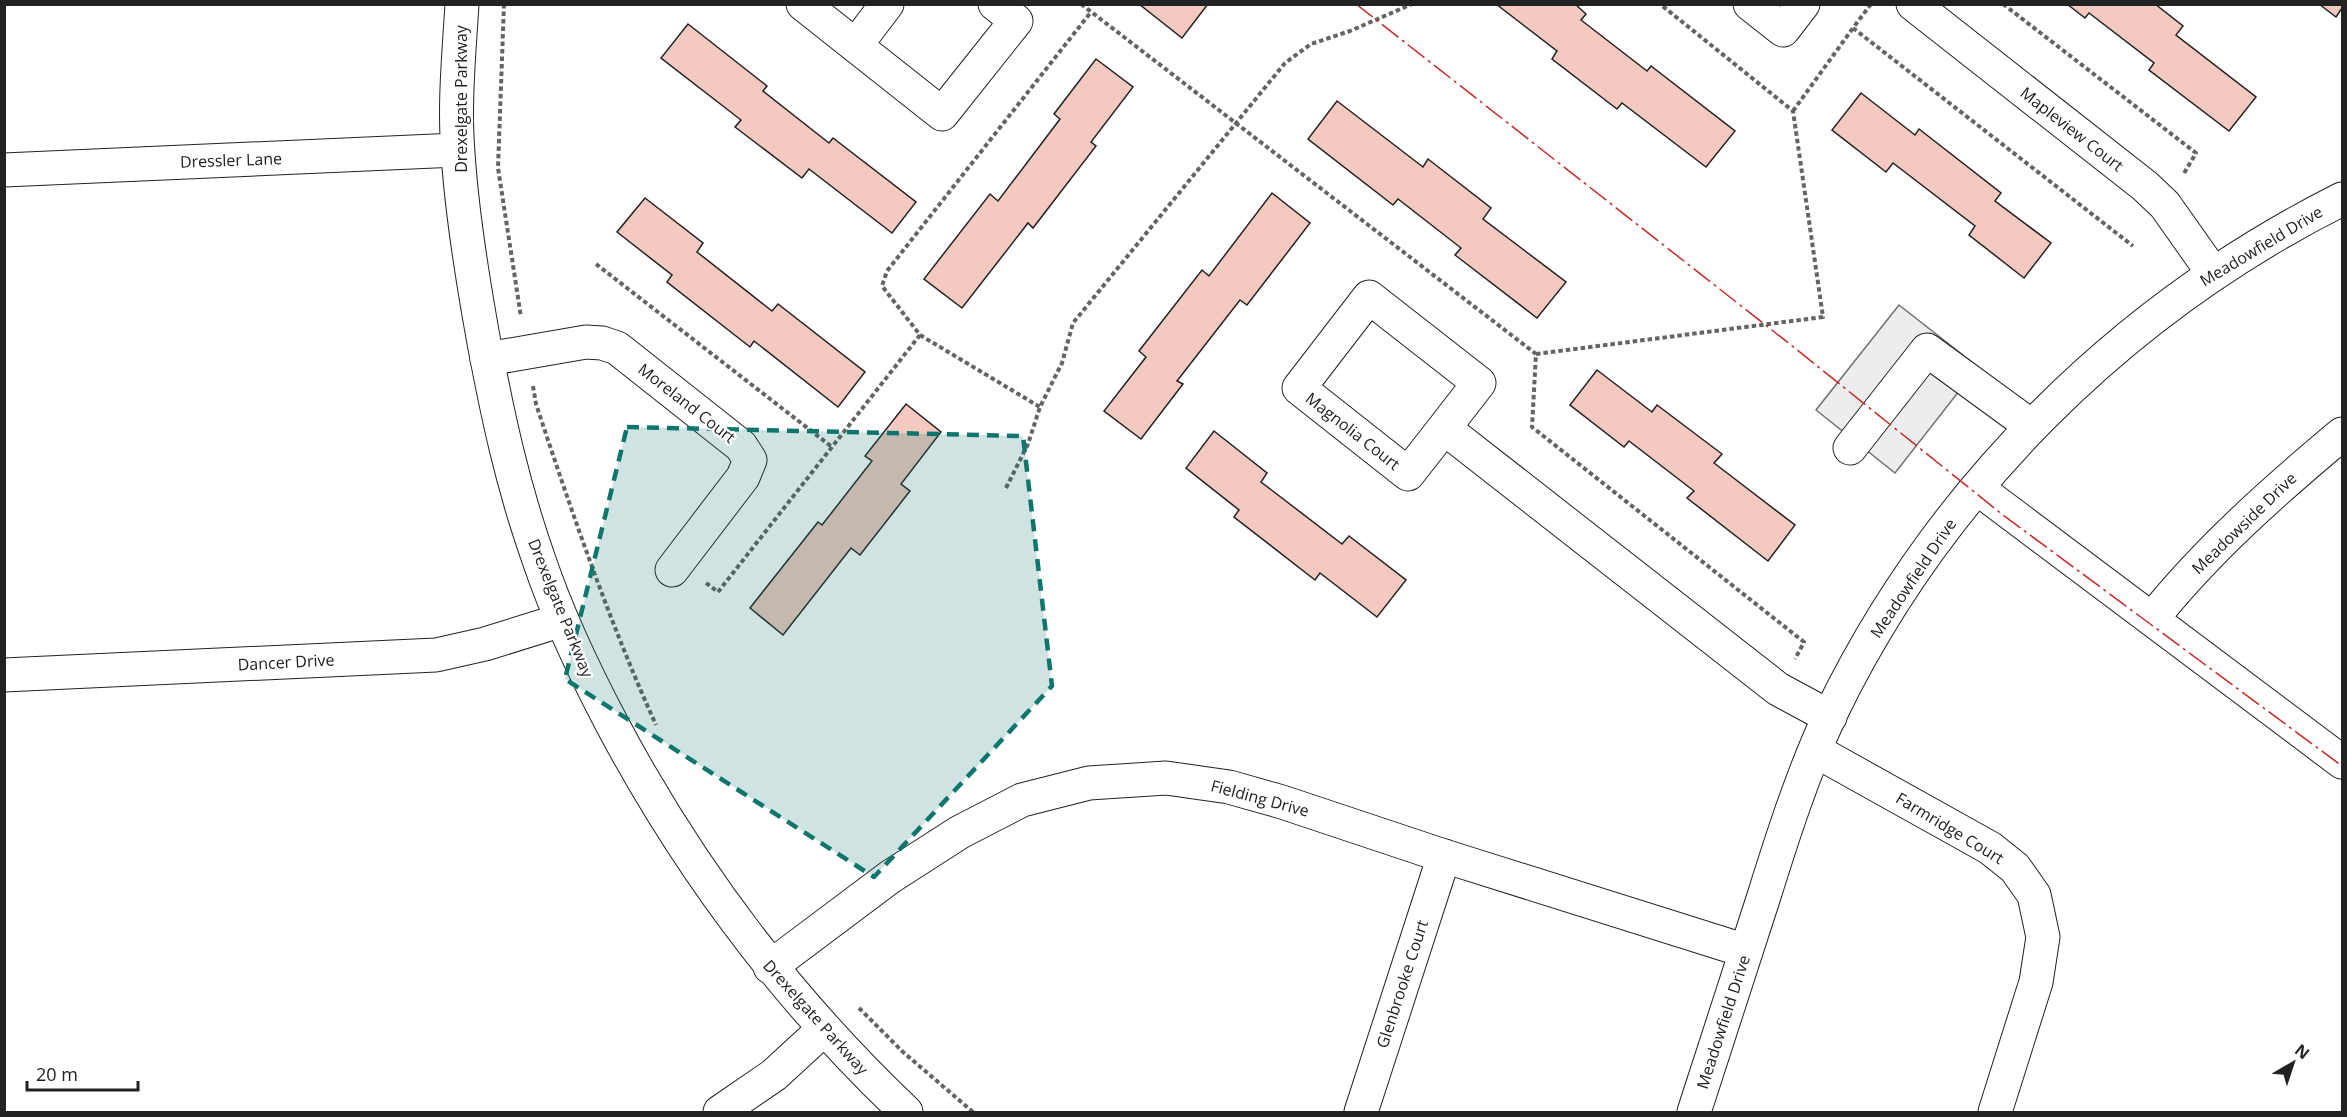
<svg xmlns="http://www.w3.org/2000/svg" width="2347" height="1117" viewBox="0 0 2347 1117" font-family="'Open Sans',sans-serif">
<rect width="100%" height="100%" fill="#fff"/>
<polygon fill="#ededed" stroke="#6f6f6f" stroke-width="1.5" points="1899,305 1978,367 1895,473 1816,410"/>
<g fill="#f3c9c0" stroke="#222" stroke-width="1.5">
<polygon points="1139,4 1208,4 1182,38"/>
<polygon points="1496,4 1575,4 1586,14 1581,20 1647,71 1651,66 1735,131 1706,167 1622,103 1617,109 1552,59 1557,51"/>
<polygon points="2067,4 2155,4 2183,26 2176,35 2256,97 2229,131 2149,70 2154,63 2089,13 2085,18"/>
<polygon points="2319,4 2342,4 2342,8 2336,17"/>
<polygon points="688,24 767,86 763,91 829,143 833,138 916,202 892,233 809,169 802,178 735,127 741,120 661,58"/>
<polygon points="1096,59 1133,87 1091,142 1096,146 1033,228 1028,223 962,308 924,279 990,194 998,201 1060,119 1054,114"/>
<polygon points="1861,93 1915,135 1919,129 2001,193 1995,201 2051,243 2024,278 1969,235 1975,226 1893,163 1886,172 1832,130"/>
<polygon points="1337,101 1423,167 1428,159 1491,208 1483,219 1566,282 1537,318 1455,255 1461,248 1398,199 1393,205 1308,139"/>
<polygon points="1272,193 1310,223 1247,305 1240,300 1177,381 1183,384 1141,439 1104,411 1146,357 1139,351 1202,270 1209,276"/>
<polygon points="645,198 703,243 697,252 772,311 778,304 865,372 838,407 754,341 750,347 667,282 672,275 617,232"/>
<polygon points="1597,370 1652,412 1657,405 1722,454 1714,463 1795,525 1768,561 1687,498 1694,491 1629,441 1624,447 1570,405"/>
<polygon points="906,404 941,432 901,484 910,491 860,555 851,548 783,635 750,608 818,522 822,525 872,461 865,456"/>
<polygon points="1214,431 1267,473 1261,482 1342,544 1349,536 1406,580 1377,617 1320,573 1315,580 1234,517 1239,510 1186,468"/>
</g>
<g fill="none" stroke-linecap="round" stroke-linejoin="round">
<g stroke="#222" stroke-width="35">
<g id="minor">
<path d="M462,4C459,54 454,104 458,153C462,215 472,276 483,337C497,413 513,487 539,560C558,616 584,671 612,724C689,869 787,999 906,1112"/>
<polyline points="803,4 942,114 1016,21 995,4"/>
<polyline points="1750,4 1783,30 1803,4"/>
<polyline points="1913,4 2145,186 2165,205 2213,273"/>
<polyline points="856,45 887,4"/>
<polyline points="4,170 457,150"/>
<polyline points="487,359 586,342 602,343 617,348 741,446 750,460 743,477 672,570"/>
<polyline points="1444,428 1408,474 1299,388 1369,297 1479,383 1444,428 1778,689 1830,717"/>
<polyline points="1850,448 1927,350 2031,426"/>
<polyline points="1977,488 2342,762"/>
<path d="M2152,619C2207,550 2275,490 2342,434"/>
<polyline points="4,675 436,655 485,644 562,620"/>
<polyline points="1816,751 1990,848 2015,868 2034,895 2043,937 2036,982 1995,1112"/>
<polyline points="770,967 890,877 960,832 1022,800 1089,783 1166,778 1229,787 1282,802 1444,856 1746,951"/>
<polyline points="720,1112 774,1075 824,1029"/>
<polyline points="1361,1112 1444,856"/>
<path d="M1694,1112C1717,1040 1740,968 1764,896C1783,835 1803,773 1830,715C1938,491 2121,310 2342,199"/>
</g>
</g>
<g stroke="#646464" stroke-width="4" stroke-dasharray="4.5 3" stroke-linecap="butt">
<polyline points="504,4 498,168 521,317"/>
<polyline points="1081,4 1536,354 1532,427 1804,642 1795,659"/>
<polyline points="1871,4 1853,28 2133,246"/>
<polyline points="2003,4 2196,153 2183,175"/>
<polyline points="1793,111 1853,28"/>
<polyline points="596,264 832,447"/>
<polyline points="920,335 1040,407"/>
<polyline points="1536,354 1823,317 1793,111 1660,4"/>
<path d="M533,386L536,404C572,513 609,621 656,725"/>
<polyline points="1006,488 1028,444 1040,407 1062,363 1073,323 1285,63 1311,44 1350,31 1412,4"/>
<polyline points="706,583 718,592 920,335 882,286 887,271 1091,12"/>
<polyline points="859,1008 903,1052 973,1112"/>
</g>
<use href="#minor" stroke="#fff" stroke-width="33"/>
<polyline stroke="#c62828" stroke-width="1.5" stroke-dasharray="21 4.5 3 4.5" stroke-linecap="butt" points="1356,4 1791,345 2003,515 2342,766"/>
</g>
<path fill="#0f766e" fill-opacity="0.2" stroke="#0f766e" stroke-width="4.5" stroke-dasharray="12 8" stroke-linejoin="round" d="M627,427L1023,436L1052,686L874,877L565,679Z"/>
<g text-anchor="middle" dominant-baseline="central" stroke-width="4.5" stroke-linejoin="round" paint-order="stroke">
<g font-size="16" fill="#222" stroke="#fff">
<text transform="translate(461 99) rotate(-90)">Drexelgate Parkway</text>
<text transform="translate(2072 129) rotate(38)">Mapleview Court</text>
<text transform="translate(231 160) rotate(-2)">Dressler Lane</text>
<text transform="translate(2261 246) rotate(-31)">Meadowfield Drive</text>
<text transform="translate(687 403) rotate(38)">Moreland Court</text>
<text transform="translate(1353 431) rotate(38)">Magnolia Court</text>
<text transform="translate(2244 523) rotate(-44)">Meadowside Drive</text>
<text transform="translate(1913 578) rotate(-56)">Meadowfield Drive</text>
<text transform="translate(561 608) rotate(68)">Drexelgate Parkway</text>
<text transform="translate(286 662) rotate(-3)">Dancer Drive</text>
<text transform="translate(1260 798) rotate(15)">Fielding Drive</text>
<text transform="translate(1950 828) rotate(31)">Farmridge Court</text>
<text transform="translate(1402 984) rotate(-72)">Glenbrooke Court</text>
<text transform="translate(816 1017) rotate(48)">Drexelgate Parkway</text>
<text transform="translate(1723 1022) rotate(-72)">Meadowfield Drive</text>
</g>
</g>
<rect width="2347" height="1117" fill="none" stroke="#222222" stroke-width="12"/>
<g transform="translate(2293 1063) rotate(39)" stroke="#ffffff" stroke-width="4.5" paint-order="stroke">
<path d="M0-4.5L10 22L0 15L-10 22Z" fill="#222222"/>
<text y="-9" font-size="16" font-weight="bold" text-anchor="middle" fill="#222222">N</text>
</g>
<path d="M27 1081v9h111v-9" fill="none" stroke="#222222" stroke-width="3"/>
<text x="36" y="1081" font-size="18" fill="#222222" stroke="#ffffff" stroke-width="4.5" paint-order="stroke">20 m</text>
</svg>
